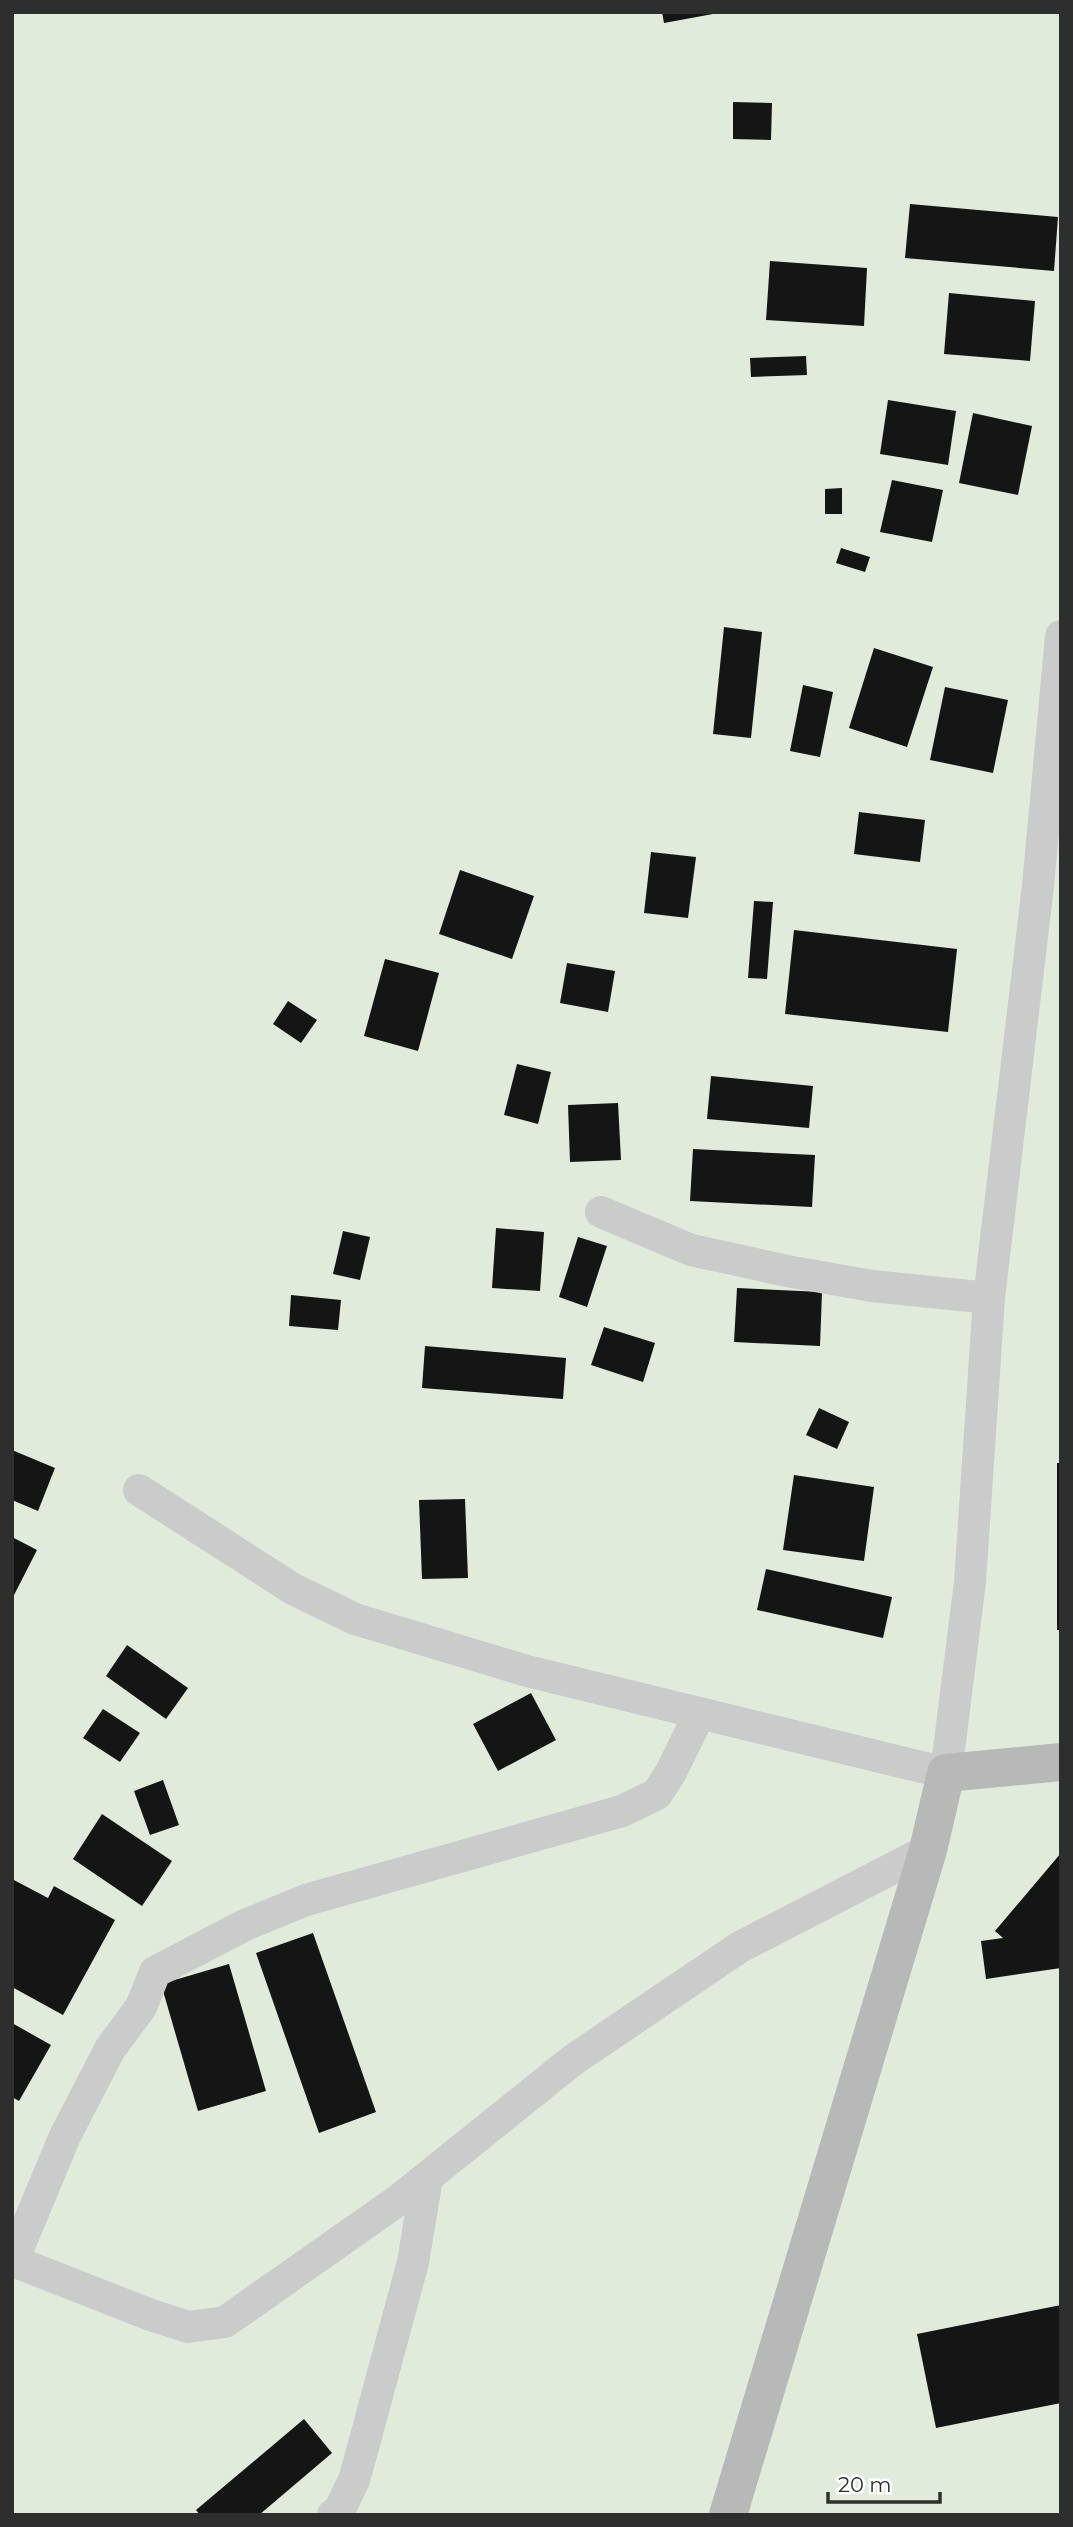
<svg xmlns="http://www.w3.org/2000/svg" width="1073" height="2527" viewBox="0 0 1073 2527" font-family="Montserrat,sans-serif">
<rect width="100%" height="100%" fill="#fff"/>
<rect fill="#e1ebdb" x="12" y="12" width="1049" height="2503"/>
<g fill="#151515">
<polygon points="662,12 713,12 713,14 664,23"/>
<polygon points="733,102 772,103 771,140 733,139"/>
<polygon points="910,204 1058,217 1054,271 905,258"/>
<polygon points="770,261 867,268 864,326 766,320"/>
<polygon points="949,293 1035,301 1030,361 944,354"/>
<polygon points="806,356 807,375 751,377 750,358"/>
<polygon points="888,400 956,411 948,465 880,454"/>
<polygon points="973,413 1032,426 1018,495 959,483"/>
<polygon points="892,480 943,490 932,542 880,532"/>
<polygon points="842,488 842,514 825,514 825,489"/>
<polygon points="841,548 870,557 865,572 836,563"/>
<polygon points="724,627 762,632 751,738 713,734"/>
<polygon points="874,648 933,667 907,747 849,728"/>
<polygon points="803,685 833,692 820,757 790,751"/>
<polygon points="945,687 1008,700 993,773 930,760"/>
<polygon points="859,812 925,820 920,862 854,854"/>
<polygon points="651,852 696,857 688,918 644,913"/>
<polygon points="460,870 534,896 512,959 439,934"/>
<polygon points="754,901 773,902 767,979 748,978"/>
<polygon points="794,930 957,949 948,1032 785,1014"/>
<polygon points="385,959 439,973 418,1051 364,1036"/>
<polygon points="567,963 615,971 608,1012 560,1003"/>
<polygon points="288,1001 317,1020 301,1043 273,1024"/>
<polygon points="517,1064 551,1072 538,1124 504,1115"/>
<polygon points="711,1076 813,1086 809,1128 707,1119"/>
<polygon points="618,1103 621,1160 570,1162 568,1105"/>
<polygon points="693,1149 815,1155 812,1207 690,1201"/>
<polygon points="496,1228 544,1232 540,1291 492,1288"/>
<polygon points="343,1231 370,1237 360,1280 333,1274"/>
<polygon points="578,1237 607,1246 587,1307 559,1297"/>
<polygon points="737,1288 822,1292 820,1346 734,1342"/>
<polygon points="291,1295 341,1300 338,1330 289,1326"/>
<polygon points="604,1327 655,1343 643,1382 591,1365"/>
<polygon points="425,1346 566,1358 563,1399 422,1388"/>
<polygon points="819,1408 849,1422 837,1449 806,1435"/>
<polygon points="12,1450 55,1468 38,1511 12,1500"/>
<rect x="1057" y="1463" width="4" height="167"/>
<polygon points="794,1475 874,1487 864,1561 783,1550"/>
<polygon points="465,1499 468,1578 422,1579 419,1500"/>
<polygon points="12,1537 37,1550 12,1599"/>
<polygon points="766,1569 892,1597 883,1638 757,1610"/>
<polygon points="127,1645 188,1688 166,1719 106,1676"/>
<polygon points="531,1693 556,1740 498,1771 473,1724"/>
<polygon points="103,1709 140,1733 120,1762 83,1738"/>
<polygon points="163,1780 179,1825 150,1835 134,1791"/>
<polygon points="102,1814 172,1861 142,1906 73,1859"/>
<polygon points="1061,1853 1061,1968 986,1979 981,1941 1003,1938 995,1931"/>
<polygon points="12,1879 48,1898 54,1886 115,1920 63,2015 12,1987"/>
<polygon points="313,1933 376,2112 319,2133 256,1953"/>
<polygon points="229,1964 266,2091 198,2111 161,1984"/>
<polygon points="12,2023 51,2045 19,2101 12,2097"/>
<polygon points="1061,2305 1061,2403 936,2428 917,2334"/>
<polygon points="304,2419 332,2453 259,2515 200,2515 196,2510"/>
</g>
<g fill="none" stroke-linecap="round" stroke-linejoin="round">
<g stroke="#cbcbcb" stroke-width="32">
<polyline points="601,1212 691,1250 787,1271 872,1286 989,1298"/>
<polyline points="139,1490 293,1589 355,1619 527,1671 946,1773 970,1582 989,1298 1038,886 1061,636"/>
<polyline points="13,2261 151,2315 188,2327 225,2322 400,2199 573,2060 740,1947 928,1850"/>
<polyline points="12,2263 65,2136 110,2049 141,2007 155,1972 245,1925 306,1900 622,1811 657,1794 671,1772 700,1713"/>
<polyline points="333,2515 340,2509 354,2480 364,2444 413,2262 427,2178"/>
</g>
<polyline stroke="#b8b8b8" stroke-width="38" points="728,2515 928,1850 946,1773 1061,1762"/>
</g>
<rect width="1073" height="2527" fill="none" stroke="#2e2e2e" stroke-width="28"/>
<path d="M828 2492v10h112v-10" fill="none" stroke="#2e2e2e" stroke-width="3.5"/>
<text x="838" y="2492" font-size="21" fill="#2e2e2e" stroke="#ffffff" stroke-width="5" paint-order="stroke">20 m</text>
</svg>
